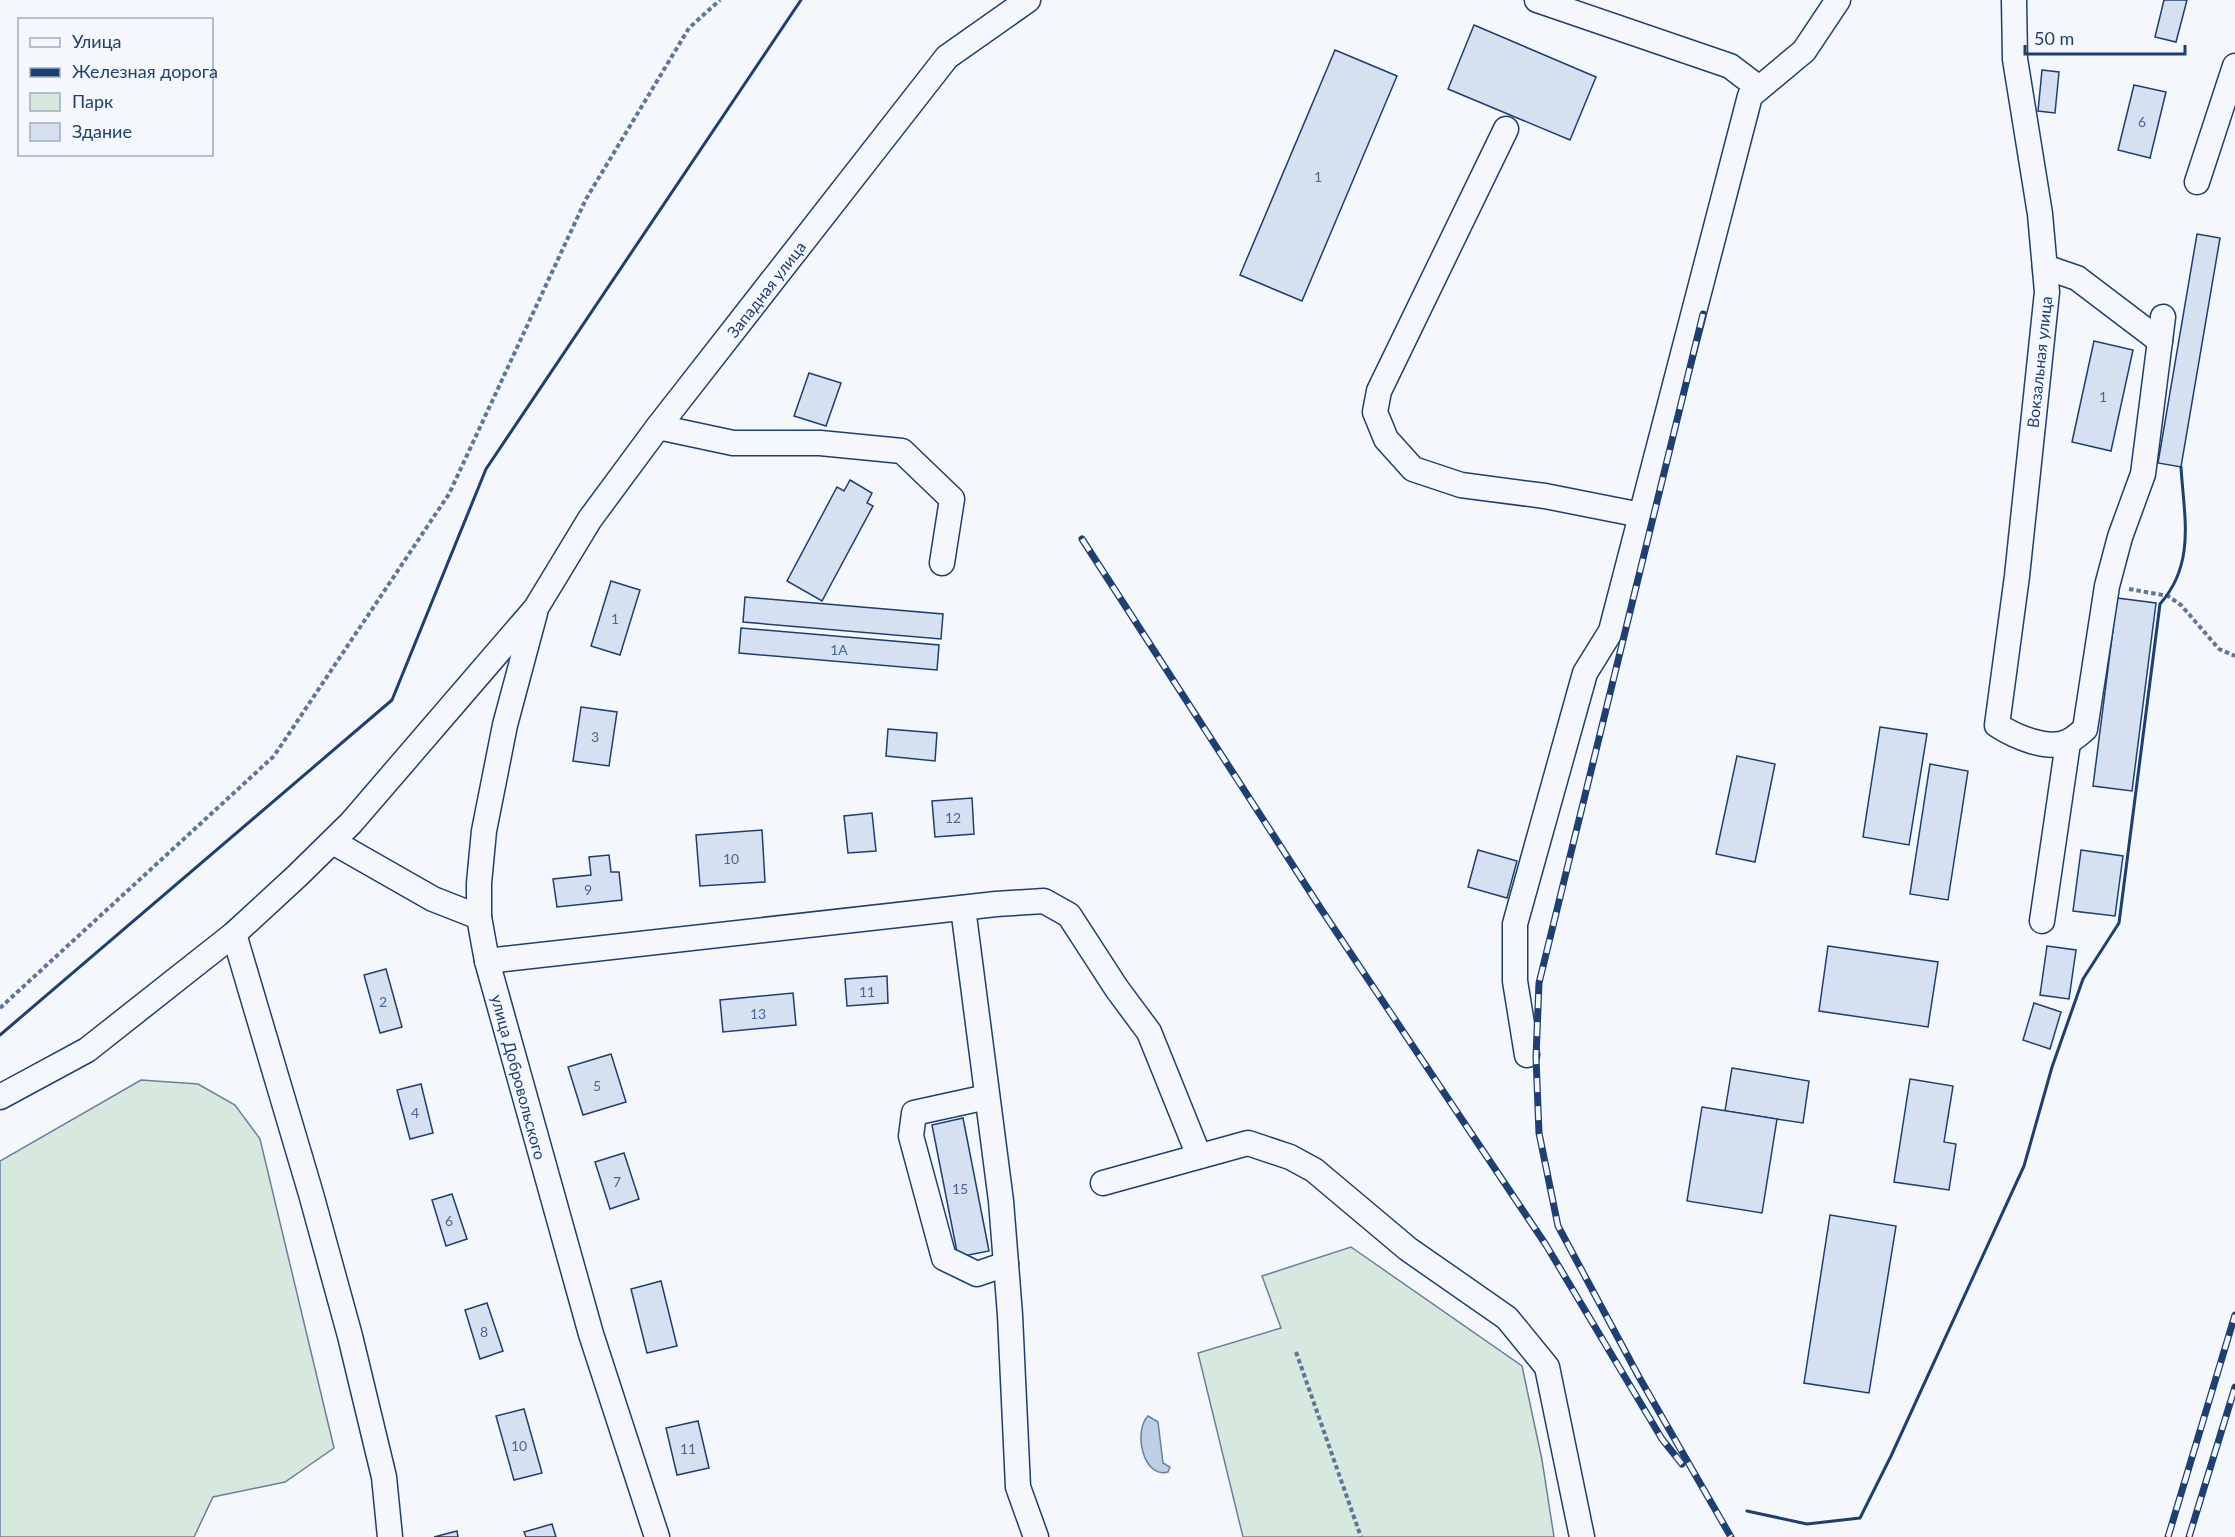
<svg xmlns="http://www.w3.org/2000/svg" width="2235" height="1537" viewBox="0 0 2235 1537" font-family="Lato,sans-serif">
<rect width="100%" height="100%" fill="#f4f7fb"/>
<g fill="#d7e8df" stroke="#687fa3" stroke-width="1.5">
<polygon points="141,1080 198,1084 235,1105 260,1139 334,1448 285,1482 213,1497 194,1537 0,1537 0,1161"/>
<polygon points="1351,1247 1522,1366 1542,1460 1554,1537 1243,1537 1198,1353 1281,1328 1262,1276"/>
</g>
<path fill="#bed0e5" stroke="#687fa3" stroke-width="1.5" d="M1148,1416L1158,1422L1163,1463L1170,1467L1168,1472C1143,1479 1133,1431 1148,1416Z"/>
<g fill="#d5e0f0" stroke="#1d3f73" stroke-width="1.5">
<polygon points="2164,0 2187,0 2176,42 2155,37"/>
<polygon points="1474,25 1596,77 1570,140 1448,89"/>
<polygon points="1335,50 1397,76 1302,301 1240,275"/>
<polygon points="2042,70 2059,72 2055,113 2038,111"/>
<polygon points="2134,85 2166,92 2150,158 2118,150"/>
<polygon points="2197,234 2220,238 2181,467 2158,463"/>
<polygon points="2094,341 2133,350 2111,451 2072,442"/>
<polygon points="809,373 841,383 826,426 794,416"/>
<polygon points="850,480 872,493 867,503 873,506 822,601 787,581 837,487 844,491"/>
<polygon points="611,581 640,590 620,655 591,646"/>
<polygon points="745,597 943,614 941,639 743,622"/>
<polygon points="2117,598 2156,603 2132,791 2093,786"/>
<polygon points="741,628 939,645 937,670 739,653"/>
<polygon points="581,707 617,712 609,766 573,761"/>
<polygon points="1880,727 1927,734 1909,845 1863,837"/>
<polygon points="888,729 937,733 935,761 886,756"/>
<polygon points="1737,756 1775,764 1755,862 1716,854"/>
<polygon points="1930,764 1968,771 1948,900 1910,894"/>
<polygon points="972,798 974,834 935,837 932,801"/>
<polygon points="872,813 876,851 848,853 844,816"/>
<polygon points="762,830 765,882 700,886 696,835"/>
<polygon points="1478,850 1517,861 1507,898 1468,887"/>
<polygon points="2081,850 2123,856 2115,916 2073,911"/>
<polygon points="609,855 611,872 619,872 622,900 557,907 553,879 591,875 589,857"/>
<polygon points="1828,946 1938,962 1928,1027 1819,1011"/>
<polygon points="2047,946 2076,950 2069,999 2040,995"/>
<polygon points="386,969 402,1027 380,1033 364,975"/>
<polygon points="887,976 888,1003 847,1006 845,979"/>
<polygon points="793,993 796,1025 723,1032 720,1000"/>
<polygon points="2034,1003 2061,1012 2050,1049 2023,1040"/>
<polygon points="611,1054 626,1102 583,1115 568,1067"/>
<polygon points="1732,1068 1809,1081 1803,1123 1725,1111"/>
<polygon points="1910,1079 1953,1086 1944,1142 1956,1144 1949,1190 1894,1182"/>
<polygon points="421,1084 433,1133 410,1139 397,1090"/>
<polygon points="1702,1107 1777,1119 1762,1213 1687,1201"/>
<polygon points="963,1118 989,1251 958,1257 932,1125"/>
<polygon points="624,1153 639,1199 610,1209 595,1162"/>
<polygon points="452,1194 467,1239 446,1246 432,1200"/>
<polygon points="1830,1215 1896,1226 1869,1393 1804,1383"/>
<polygon points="661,1281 677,1346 647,1353 631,1289"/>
<polygon points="487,1303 503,1351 480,1359 465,1310"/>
<polygon points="524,1409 542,1473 514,1480 496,1416"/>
<polygon points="698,1421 709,1468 677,1475 666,1428"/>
<polygon points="552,1524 556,1537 526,1537 524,1532"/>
<polygon points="457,1531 458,1537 434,1537"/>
</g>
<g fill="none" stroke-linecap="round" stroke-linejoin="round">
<g stroke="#1d3f73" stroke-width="27">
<g id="minor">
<polyline points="1537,0 1730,66 1759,88"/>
<path d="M2014,0L2015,59L2040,214L2047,292L2017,576L1997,725C2014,736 2049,752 2069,741C2075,738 2080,733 2085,729L2107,586L2120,537L2143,474L2163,317"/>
<polyline points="1506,129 1379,391 1375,412 1386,439 1413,469 1461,485 1545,496 1641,515"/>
<polyline points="2197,182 2235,66"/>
<polyline points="2045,267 2077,278 2160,341"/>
<polyline points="658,427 733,443 820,443 902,451 952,499 942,563"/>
<polyline points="535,613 505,725 484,831 479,883 479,917 487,961 591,1334 657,1537"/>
<polyline points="333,842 433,899 479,917"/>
<polyline points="963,908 1001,1201 1010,1315 1018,1487 1036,1537"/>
<polyline points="2042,921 2068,743"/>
<polyline points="234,934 311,1194 350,1336 384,1477 390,1537"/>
<polyline points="487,961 996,904 1044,901 1069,915 1117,989 1149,1032 1199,1156"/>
<polyline points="1527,1055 1515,981 1515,924 1585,673 1611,631 1750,96 1804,51 1838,0"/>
<polyline points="0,1097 87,1050 234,934 297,876 351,823 536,608 590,519 658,427 947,57 1028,0"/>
<polyline points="987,1097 914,1113 911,1136 944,1258 977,1274 1006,1264"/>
<polyline points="1103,1183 1248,1143 1290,1157 1314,1170 1408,1249 1507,1318 1547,1367 1582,1537"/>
</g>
</g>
<g stroke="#5e769c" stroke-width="4" stroke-dasharray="4.5 3" stroke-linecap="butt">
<polyline points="2129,589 2168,596 2181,605 2219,649 2235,656"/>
<polyline points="0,1008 274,756 449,494 586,199 689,28 720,0"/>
<polyline points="1296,1352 1361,1537"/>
</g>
<use href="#minor" stroke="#f4f7fb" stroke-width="24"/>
<g stroke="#1d3f73" stroke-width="7">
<g id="rail">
<polyline points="1703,314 1539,983 1536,1057 1539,1133 1558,1226 1639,1377 1731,1537"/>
<polyline points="1082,539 1321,909 1546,1245 1662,1439 1682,1464"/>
<polyline points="2168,1537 2235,1315"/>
<polyline points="2189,1537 2235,1387"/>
</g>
</g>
<use href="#rail" stroke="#f4f7fb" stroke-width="4.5" stroke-dasharray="14" stroke-linecap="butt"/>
<g stroke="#1d3f73" stroke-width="3">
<polyline points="0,1035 392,700 486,469 801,0"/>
<path d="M1747,1511L1807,1524L1860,1518L1891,1456L2024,1166L2052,1067L2083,979L2119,923L2160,604C2196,563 2184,517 2181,467"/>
</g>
</g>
<g text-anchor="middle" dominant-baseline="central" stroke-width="4.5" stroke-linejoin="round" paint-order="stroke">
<g font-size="14" fill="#4b6792">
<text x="2142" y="121">6</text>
<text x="1318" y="176">1</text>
<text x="2103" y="396">1</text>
<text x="615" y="618">1</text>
<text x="839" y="649">1А</text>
<text x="595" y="736">3</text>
<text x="953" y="817">12</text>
<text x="731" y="858">10</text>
<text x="588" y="889">9</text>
<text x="867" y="991">11</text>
<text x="383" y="1001">2</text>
<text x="758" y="1013">13</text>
<text x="597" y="1085">5</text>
<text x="415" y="1112">4</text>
<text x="617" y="1181">7</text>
<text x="960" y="1188">15</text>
<text x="449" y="1220">6</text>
<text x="484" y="1331">8</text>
<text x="519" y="1445">10</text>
<text x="688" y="1448">11</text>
</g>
<g font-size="16" fill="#1d3f73" stroke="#f4f7fb">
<text transform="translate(766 289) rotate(-52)">Западная улица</text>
<text transform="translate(2039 362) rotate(-84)">Вокзальная улица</text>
<text transform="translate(519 1077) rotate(75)">улица Добровольского</text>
</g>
</g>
<rect x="18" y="18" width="195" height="138" fill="#f4f7fb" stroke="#9eadc5" stroke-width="1.5"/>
<rect x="30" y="38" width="30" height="9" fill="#f4f7fb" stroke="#9eadc5" stroke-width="1.5"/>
<text x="72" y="48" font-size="18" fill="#1d3f73">Улица</text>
<rect x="30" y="68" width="30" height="9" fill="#1d3f73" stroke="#9eadc5" stroke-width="1.5"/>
<text x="72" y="78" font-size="18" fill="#1d3f73">Железная дорога</text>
<rect x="30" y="93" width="30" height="18" fill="#d7e8df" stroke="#9eadc5" stroke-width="1.5"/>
<text x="72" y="108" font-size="18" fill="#1d3f73">Парк</text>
<rect x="30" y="123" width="30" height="18" fill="#d5e0f0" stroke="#9eadc5" stroke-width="1.5"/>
<text x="72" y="138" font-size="18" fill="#1d3f73">Здание</text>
<path d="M2025 45v9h160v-9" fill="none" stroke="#1d3f73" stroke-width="3"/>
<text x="2034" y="45" font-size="18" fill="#1d3f73" stroke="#f4f7fb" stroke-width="4.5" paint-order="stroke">50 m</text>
</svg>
